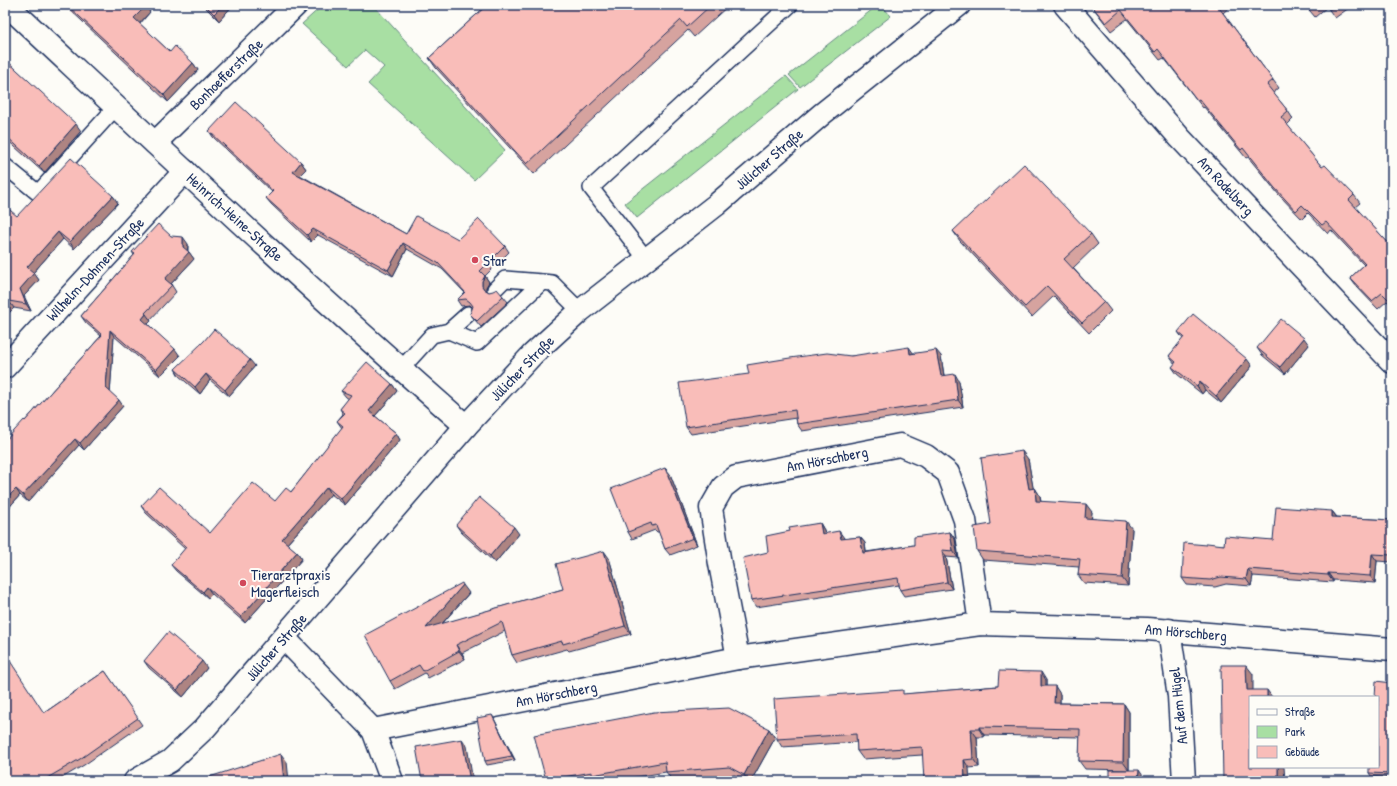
<svg xmlns="http://www.w3.org/2000/svg" width="1397" height="786" viewBox="0 0 1397 786" font-family="'Patrick Hand',sans-serif">
<rect width="100%" height="100%" fill="#fdfcf7"/>
<filter id="ink" filterUnits="userSpaceOnUse"><feTurbulence type="fractalNoise" baseFrequency=".025" numOctaves="2"/><feDisplacementMap in="SourceGraphic" scale="8" xChannelSelector="R" yChannelSelector="G"/><feConvolveMatrix kernelMatrix="1 2 1 2 8 2 1 2 1" color-interpolation-filters="sRGB"/></filter>
<g filter="url(#ink)">
<g fill="#a8dfa3" stroke="#628780">
<polygon points="323,5 373,5 505,150 474,180 368,84 384,67 365,50 348,66 302,24"/>
<polygon points="878,5 881,5 891,16 800,87 789,75"/>
<polygon points="786,76 798,89 637,218 625,203"/>
</g>
<g fill="none" stroke-linecap="round" stroke-linejoin="round">
<g stroke="#1b2f5e" stroke-width="18">
<g id="lane">
<polyline points="5,166 38,193 116,107"/>
<polyline points="647,260 591,188 790,5"/>
<polyline points="495,289 505,279 542,282"/>
<polyline points="449,331 477,343 542,282 552,283 580,311"/>
<polyline points="401,369 432,335 449,331 468,314"/>
</g>
</g>
<g stroke="#1b2f5e" stroke-width="25">
<g id="street">
<path d="M7,5C159,147 310,290 466,426"/>
<polyline points="1065,5 1180,138 1392,362"/>
<polyline points="155,143 296,5"/>
<polyline points="5,367 185,171"/>
<polyline points="1169,630 1179,696 1184,781"/>
<polyline points="284,638 373,730 392,781"/>
<polyline points="738,658 720,564 711,508 723,487 736,477 900,445 926,456 948,473 965,520 980,624"/>
<polyline points="373,730 738,658 980,624 1147,629 1392,649"/>
</g>
</g>
<g stroke="#1b2f5e" stroke-width="25">
<polyline id="secondary" points="135,781 170,761 205,728 466,426 533,354 580,311 716,205 822,114 959,5"/>
</g>
<use href="#lane" stroke="#fdfcf7" stroke-width="15"/>
<use href="#street" stroke="#fdfcf7" stroke-width="22"/>
<use href="#secondary" stroke="#fdfcf7" stroke-width="22"/>
</g>
<g fill="#d6a39f" stroke="#1b2f5e">
<polygon points="65,5 145,5 150,12 140,24 170,52 193,63 198,70 168,102"/>
<polygon points="203,5 233,5 219,21"/>
<polygon points="487,5 729,5 694,37 688,30 534,174 436,68 429,58"/>
<polygon points="1091,5 1232,5 1223,13 1279,88 1273,93 1288,111 1293,119 1287,125 1322,167 1354,195 1360,203 1355,207 1392,247 1392,306 1387,301 1378,309 1356,286 1350,278 1364,265 1331,230 1328,234 1308,213 1302,219 1279,195 1248,157 1246,158 1204,107 1203,108 1164,58 1160,60 1127,19 1111,31"/>
<polygon points="1305,5 1353,5 1335,18 1327,7 1315,17"/>
<polygon points="5,59 81,131 44,173 5,138"/>
<polygon points="209,131 301,162 306,169 300,175 406,234 458,239 505,246 509,252 485,276 489,282 486,287 486,290 489,292 503,296 508,302 481,327 475,320 470,314 472,307 470,305 461,306 457,300 465,293 442,269 407,249 393,276 318,235 311,242 271,204 266,198 272,192 213,137"/>
<polygon points="113,196 118,203 74,249 63,239 33,273 39,280 24,296 31,311 14,308 5,317 17,216"/>
<polygon points="953,231 1091,234 1098,244 1073,268 1104,302 1111,311 1089,333 1054,296 1032,317 960,241"/>
<polygon points="171,236 188,244 188,251 194,259 171,284 176,292 150,320 151,321 148,324 180,356 160,376 114,336 110,392 123,406 84,450 79,445 28,502 20,495 5,512 5,441 25,421 101,336 86,323 81,316 134,255 132,252"/>
<polygon points="1178,332 1252,366 1221,403 1205,390 1202,394 1177,374 1172,367 1175,364 1169,356 1183,339"/>
<polygon points="1309,345 1285,374 1262,355 1257,348"/>
<polygon points="913,353 941,356 944,375 959,381 963,407 802,431 797,424 796,418 691,434 686,427 851,356"/>
<polygon points="255,366 229,396 210,380 200,394 179,376 175,369"/>
<polygon points="392,384 397,391 375,416 396,433 400,440 345,505 331,494 287,544 297,552 302,559 245,623 212,594 208,598 176,571 171,565 185,549 146,513 141,506 210,533 275,501 291,492 342,428 337,421 343,414 340,409 349,399 346,397 341,391"/>
<polygon points="1028,459 1033,488 1035,488 1040,496 1041,502 1092,512 1091,518 1132,529 1128,586 1084,583 1078,575 1079,567 983,560 977,551 991,524"/>
<polygon points="665,468 670,474 697,545 670,555 665,549 659,532 657,532 655,530 632,539 628,532"/>
<polygon points="1332,511 1337,517 1392,520 1392,562 1377,561 1375,583 1333,580 1333,582 1253,576 1251,586 1226,584 1215,587 1187,585 1182,578 1207,545 1224,545 1273,540"/>
<polygon points="820,523 824,530 825,533 844,538 844,539 860,537 865,543 866,552 914,545 950,532 955,539 958,558 946,557 952,589 904,596 900,590 899,585 756,607 751,600 768,552 790,531"/>
<polygon points="456,525 519,534 495,563 461,532"/>
<polygon points="609,558 631,634 569,651 567,649 517,663 512,655 505,631 462,653 465,659 428,678 425,673 395,689 390,681 469,593 442,624 563,589"/>
<polygon points="144,661 207,668 183,697 149,668"/>
<polygon points="105,671 142,725 84,765 57,781 5,781 44,713"/>
<polygon points="1046,680 1046,686 1060,694 1060,703 1124,704 1129,712 1129,770 1085,769 1079,761 1080,737 984,735 984,737 977,737 979,767 969,768 922,755 863,759 857,751 857,742 782,747 777,739 906,694 998,686"/>
<polygon points="1392,683 1392,778 1371,776 1369,773"/>
<polygon points="494,719 515,760 487,765 485,761"/>
<polygon points="769,729 775,738 751,781 745,781 735,775 672,780 666,772 612,781 596,781 596,780 591,781 547,781 546,780"/>
</g>
<g fill="#ae8482" stroke="#1b2f5e">
<polygon points="223,5 233,5 219,21 214,14"/>
<polygon points="146,6 150,12 138,25 134,18"/>
<polygon points="193,63 198,70 168,102 164,95"/>
<polygon points="76,124 81,131 44,173 39,166"/>
<polygon points="301,162 306,169 297,178 293,172"/>
<polygon points="113,196 118,203 74,249 70,242"/>
<polygon points="313,229 318,235 311,242 307,235"/>
<polygon points="58,232 63,239 32,274 27,267"/>
<polygon points="183,237 188,244 187,254 189,252 194,259 169,286 165,279 183,247"/>
<polygon points="403,243 407,249 393,276 388,270"/>
<polygon points="34,273 39,280 24,296 31,311 26,304 20,289"/>
<polygon points="485,276 489,282 486,287 486,292 488,295 482,286 482,281"/>
<polygon points="9,301 14,308 5,317 5,305"/>
<polygon points="146,314 151,321 147,325 142,319"/>
<polygon points="110,330 114,336 110,395 106,388"/>
<polygon points="1304,338 1309,345 1285,374 1280,367"/>
<polygon points="909,347 914,354 910,354"/>
<polygon points="175,349 180,356 160,376 156,370"/>
<polygon points="936,350 941,356 945,383 941,376"/>
<polygon points="1247,359 1252,366 1221,403 1216,396"/>
<polygon points="250,360 255,366 229,396 225,390"/>
<polygon points="206,374 210,380 200,394 195,387"/>
<polygon points="955,374 959,381 963,407 958,400"/>
<polygon points="1200,382 1205,390 1202,394 1197,386"/>
<polygon points="392,384 397,391 374,417 369,411"/>
<polygon points="119,400 123,406 84,450 80,443"/>
<polygon points="396,433 400,440 345,505 341,499"/>
<polygon points="75,439 79,445 28,502 23,495"/>
<polygon points="1022,451 1028,459 1035,498 1029,489"/>
<polygon points="665,468 670,474 697,545 693,538"/>
<polygon points="327,487 331,494 286,545 282,539"/>
<polygon points="1035,488 1040,496 1042,510 1036,501"/>
<polygon points="16,489 20,495 5,512 5,500"/>
<polygon points="1086,504 1092,512 1091,526 1085,518"/>
<polygon points="1332,511 1337,518 1332,517"/>
<polygon points="1126,521 1132,529 1128,586 1122,578"/>
<polygon points="820,523 824,530 826,540 822,534"/>
<polygon points="514,527 519,534 495,563 490,556"/>
<polygon points="839,531 844,538 846,546 841,539"/>
<polygon points="950,532 955,539 958,558 953,551"/>
<polygon points="860,537 865,543 867,560 863,553"/>
<polygon points="942,550 946,557 952,589 947,582"/>
<polygon points="604,551 609,558 631,634 625,626"/>
<polygon points="297,552 302,559 245,623 241,617"/>
<polygon points="1372,554 1377,561 1375,583 1370,576"/>
<polygon points="1248,569 1253,576 1251,586 1246,579"/>
<polygon points="1328,573 1333,580 1333,582 1328,575"/>
<polygon points="463,585 469,593 431,636 426,628"/>
<polygon points="207,587 212,594 208,598 203,592"/>
<polygon points="456,645 462,653 465,659 459,651"/>
<polygon points="202,661 207,668 183,697 177,690"/>
<polygon points="1246,665 1253,674 1253,697 1247,690"/>
<polygon points="1041,672 1046,680 1046,694 1041,686"/>
<polygon points="1055,686 1060,694 1060,710 1054,703"/>
<polygon points="1267,690 1272,697 1267,697"/>
<polygon points="1124,704 1129,712 1129,770 1123,762"/>
<polygon points="492,715 494,719 515,760 512,756"/>
<polygon points="979,727 984,735 984,737 979,729"/>
<polygon points="769,729 775,738 751,781 748,781 744,775"/>
<polygon points="971,729 977,737 979,767 973,759"/>
<polygon points="462,739 467,746 473,781 470,781"/>
<polygon points="281,754 287,762 289,781 284,781"/>
<polygon points="964,760 969,768 970,781 965,781"/>
<polygon points="1278,767 1284,767 1285,781 1278,781"/>
<polygon points="1139,770 1143,776 1143,781 1138,781"/>
</g>
<g fill="#f9bdb9" stroke="#1b2f5e">
<polygon points="67,5 145,5 146,6 134,18 170,52 175,46 193,63 164,95"/>
<polygon points="205,5 223,5 214,14"/>
<polygon points="487,5 711,5 687,27 681,20 527,164 429,58"/>
<polygon points="1091,5 1217,5 1273,80 1267,85 1288,111 1281,117 1322,167 1325,165 1354,195 1349,200 1392,247 1392,303 1382,293 1372,301 1350,278 1365,264 1326,222 1322,225 1302,205 1296,211 1274,187 1243,148 1241,150 1199,99 1197,100 1158,49 1155,52 1121,10 1106,23"/>
<polygon points="1306,5 1315,5 1309,9"/>
<polygon points="1326,5 1336,5 1330,9"/>
<polygon points="5,59 76,124 39,166 5,135"/>
<polygon points="236,102 301,162 293,172 406,234 416,216 458,239 479,219 505,246 480,271 485,276 482,281 482,286 484,289 489,292 493,291 497,289 503,296 477,321 470,314 473,306 470,302 466,299 457,300 465,292 438,263 403,243 388,270 313,229 307,235 266,198 273,191 209,131"/>
<polygon points="71,158 113,196 70,242 58,232 27,267 34,273 20,289 26,304 9,301 5,305 5,206 17,216"/>
<polygon points="1024,164 1091,234 1064,259 1104,302 1082,323 1047,286 1025,307 953,231"/>
<polygon points="158,224 171,236 183,237 183,247 189,252 165,279 172,285 145,313 146,314 142,319 175,349 156,370 110,330 106,388 119,400 80,443 75,439 23,495 16,489 5,500 5,441 24,420 25,421 102,335 81,316 135,254 132,252"/>
<polygon points="1193,314 1247,359 1216,396 1200,382 1197,386 1172,367 1176,362 1169,356 1184,337 1178,332"/>
<polygon points="1281,319 1304,338 1280,367 1257,348"/>
<polygon points="214,329 250,360 225,390 206,374 195,387 175,369 204,341"/>
<polygon points="909,347 910,354 936,350 941,376 955,374 958,400 797,424 795,410 686,427 679,383 749,374 747,365 790,358 827,353 851,356"/>
<polygon points="367,362 392,384 369,411 396,433 341,499 327,487 282,539 297,552 241,617 207,587 203,592 171,565 186,547 141,506 159,487 210,533 253,483 275,501 286,488 291,492 343,426 337,421 345,413 340,409 351,395 341,391"/>
<polygon points="1022,451 1029,489 1035,488 1036,501 1086,504 1085,518 1126,521 1122,578 1078,575 1080,559 977,551 974,527 991,524 981,458"/>
<polygon points="665,468 693,538 665,549 656,525 652,526 651,523 628,532 611,489"/>
<polygon points="479,497 514,527 490,556 456,525"/>
<polygon points="1276,507 1332,511 1332,517 1392,520 1392,555 1372,554 1370,576 1328,573 1328,575 1248,569 1246,579 1221,577 1210,580 1182,578 1184,543 1207,545 1207,543 1224,545 1225,536 1273,540"/>
<polygon points="820,523 822,534 839,531 841,539 860,537 863,553 914,545 914,537 950,532 953,551 942,550 947,582 900,590 898,578 751,600 743,558 768,552 766,536 790,531 789,528"/>
<polygon points="604,551 625,626 563,644 562,641 512,655 502,622 456,645 459,651 423,671 419,665 390,681 365,635 462,583 463,585 426,628 563,589 556,564"/>
<polygon points="168,632 202,661 177,690 144,661"/>
<polygon points="10,661 44,713 105,671 138,718 80,759 42,781 5,781 5,663"/>
<polygon points="1221,665 1246,665 1247,690 1267,690 1267,697 1250,697 1250,767 1278,767 1278,781 1223,781"/>
<polygon points="999,671 1041,672 1041,686 1055,686 1054,703 1124,704 1123,762 1079,761 1080,729 979,727 979,729 971,729 973,759 964,760 965,781 924,781 922,747 857,751 856,734 777,739 774,699 903,690 903,694 998,686"/>
<polygon points="1376,681 1392,683 1392,774 1369,773 1369,767 1378,767 1378,697 1375,697"/>
<polygon points="729,708 769,729 744,775 729,767 666,772 665,762 592,775 592,772 546,780 534,735 654,712"/>
<polygon points="492,715 512,756 485,761 477,718"/>
<polygon points="462,739 470,781 422,781 416,747"/>
<polygon points="281,754 284,781 197,781"/>
<polygon points="1110,770 1139,770 1138,781 1110,781"/>
</g>
</g>
<g fill="#d1495b" stroke="#fdfcf7" stroke-width="1.5">
<circle cx="475" cy="260" r="4"/>
<circle cx="243" cy="583" r="4"/>
</g>
<g text-anchor="middle" dominant-baseline="central" stroke-width="4" stroke-linejoin="round" paint-order="stroke">
<g font-size="15" fill="#1b2f5e" stroke="#fdfcf7">
<text transform="translate(226 74) rotate(-44)">Bonhoefferstraße</text>
<text transform="translate(769 159) rotate(-41)">Jülicher Straße</text>
<text transform="translate(1226 186) rotate(47)">Am Rodelberg</text>
<text transform="translate(235 217) rotate(42)">Heinrich-Heine-Straße</text>
<text transform="translate(95 269) rotate(-47)">Wilhelm-Dohmen-Straße</text>
<text transform="translate(522 368) rotate(-46)">Jülicher Straße</text>
<text transform="translate(827 459) rotate(-11)">Am Hörschberg</text>
<text transform="translate(1186 632) rotate(5)">Am Hörschberg</text>
<text transform="translate(276 647) rotate(-49)">Jülicher Straße</text>
<text transform="translate(556 694) rotate(-11)">Am Hörschberg</text>
<text transform="translate(1178 706) rotate(-96)">Auf dem Hügel</text>
</g>
<g font-size="15" fill="#1b2f5e" stroke="#fdfcf7" text-anchor="start">
<text x="483" y="260">Star</text>
<text x="251" y="574">Tierarztpraxis<tspan x="251" dy="17">Magerfleisch</tspan></text>
</g>
</g>
<rect width="1397" height="786" fill="none" stroke="#fdfcf7" stroke-width="20"/>
<rect x="10" y="10" width="1377" height="766" fill="none" stroke="#1b2f5e" stroke-width="1.5" filter="url(#ink)"/>
<rect x="1249" y="696" width="130" height="72" fill="#fdfcf7" stroke="#a3aaba"/>
<rect x="1257" y="709" width="20" height="6" fill="#fdfcf7" stroke="#a3aaba"/>
<text x="1285" y="716" font-size="12" fill="#1b2f5e">Straße</text>
<rect x="1257" y="726" width="20" height="12" fill="#a8dfa3" stroke="#a3aaba"/>
<text x="1285" y="736" font-size="12" fill="#1b2f5e">Park</text>
<rect x="1257" y="746" width="20" height="12" fill="#f9bdb9" stroke="#a3aaba"/>
<text x="1285" y="756" font-size="12" fill="#1b2f5e">Gebäude</text>
</svg>
